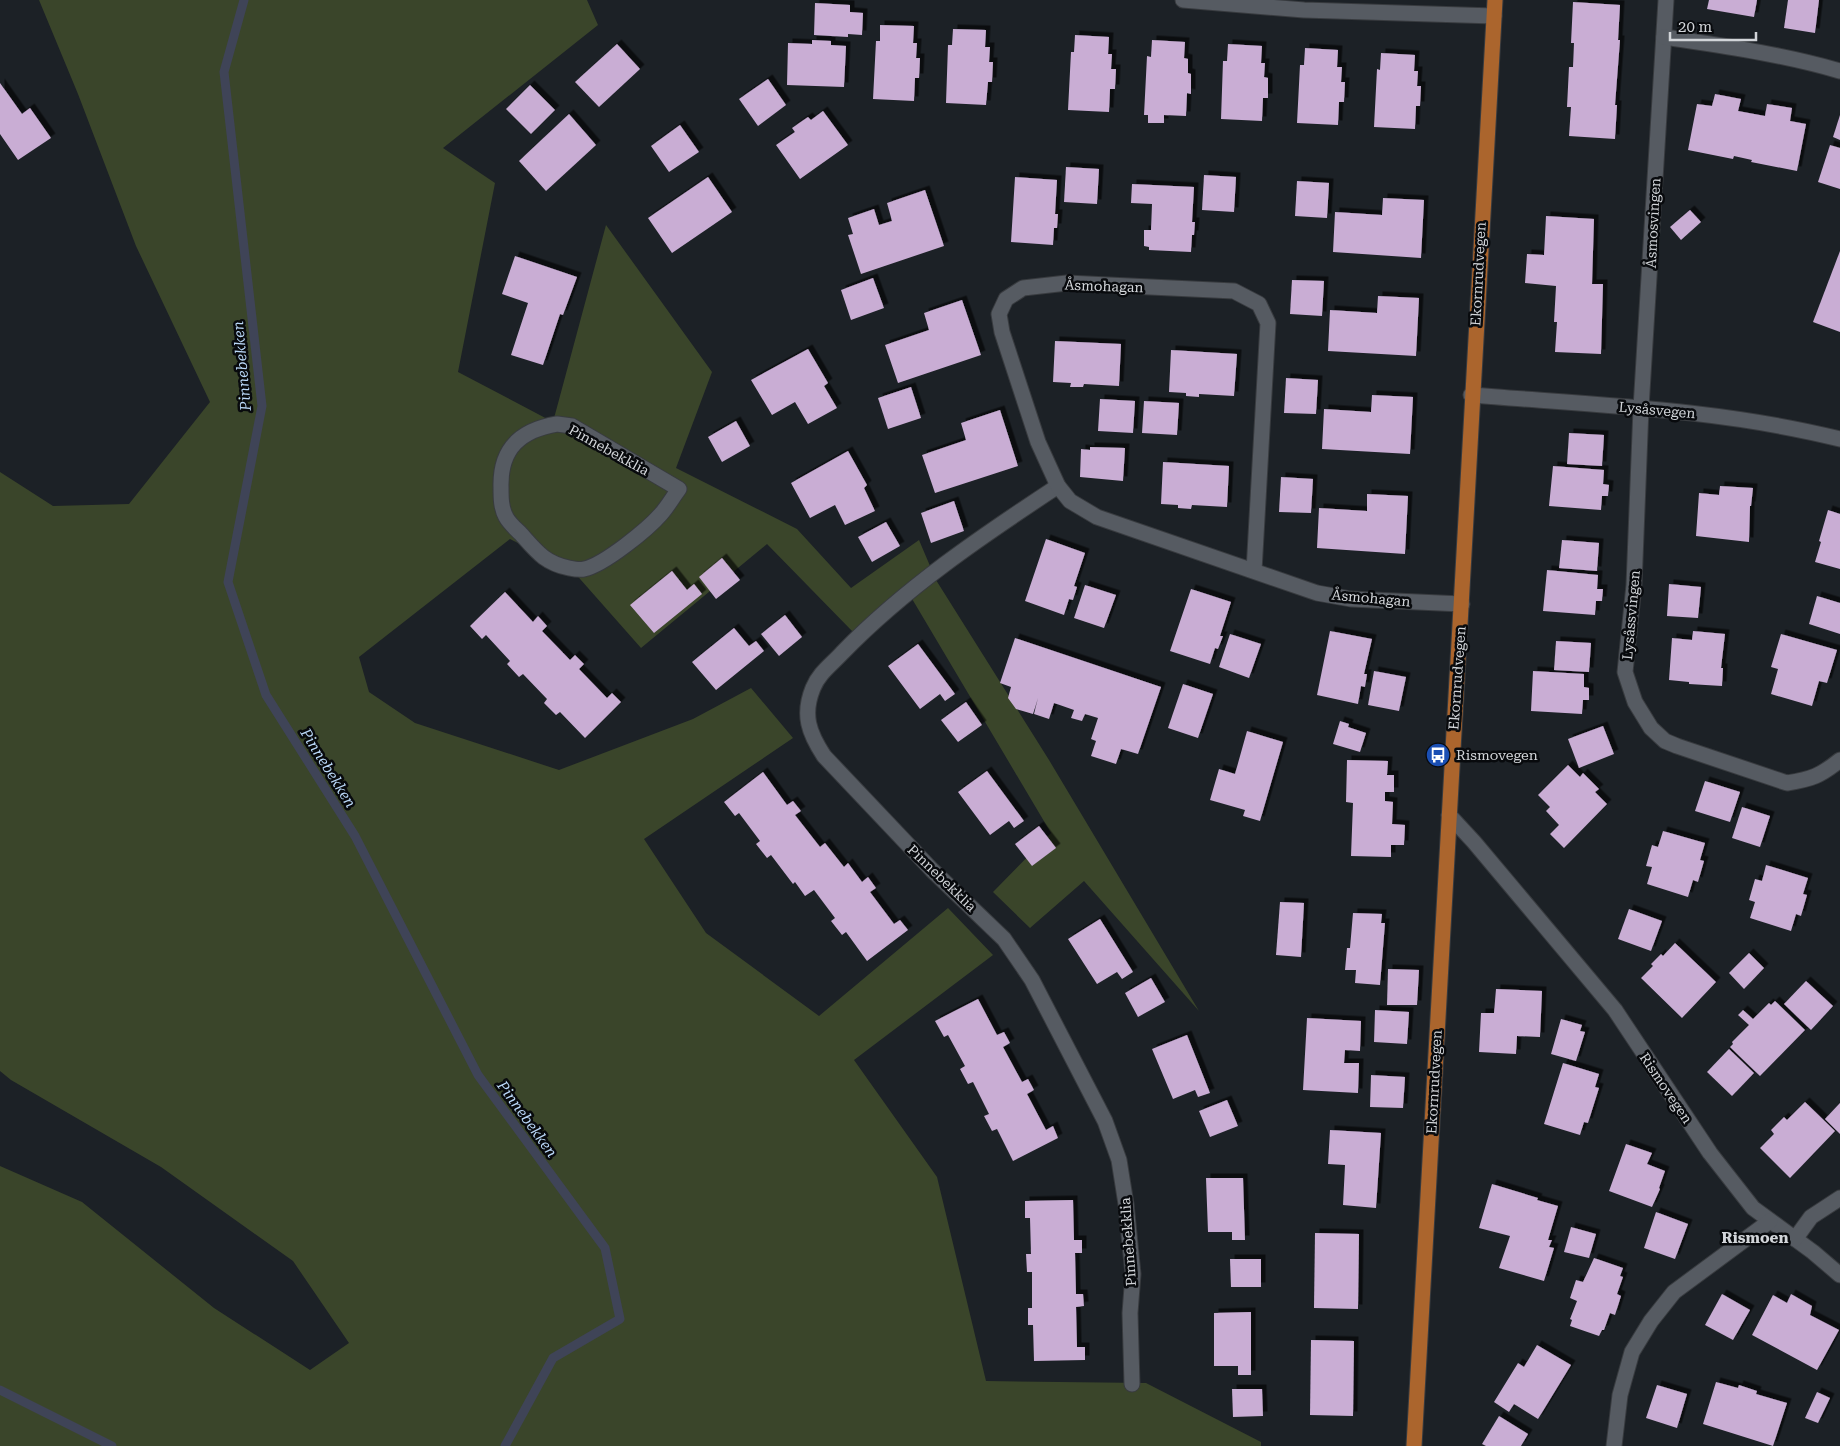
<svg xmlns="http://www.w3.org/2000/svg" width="1840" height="1446" viewBox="0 0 1840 1446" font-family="'Roboto Serif',serif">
<defs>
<filter id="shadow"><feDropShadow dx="4.5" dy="-4.5" stdDeviation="0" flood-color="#0009"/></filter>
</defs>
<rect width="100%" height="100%" fill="#1c2126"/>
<polygon fill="#3a452a" points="39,0 587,0 598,25 443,148 495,183 458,372 553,422 606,225 712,372 676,468 797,529 851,588 919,540 936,580 1049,760 1199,1011 1084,881 1030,928 993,892 1051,833 905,587 853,632 767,544 641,648 573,571 510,539 359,657 369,692 415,723 559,770 693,719 751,688 793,738 644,839 706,933 819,1016 948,908 993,955 854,1060 937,1177 986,1381 1146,1383 1261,1442 1261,1446 0,1446 0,1166 82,1202 214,1308 310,1370 349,1343 293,1261 161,1167 11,1080 0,1071 0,472 53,506 129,504 210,402 136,246 78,94"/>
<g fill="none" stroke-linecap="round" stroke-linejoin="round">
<g stroke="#3f4457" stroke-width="9">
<polyline points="244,0 224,72 262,406 228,582 266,695 355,836 478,1075 605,1248 620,1319 553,1358 505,1446"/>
<polyline points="0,1390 112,1446"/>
</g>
</g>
<g fill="#c9add4" filter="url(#shadow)">
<polygon points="1709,0 1757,0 1754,17 1707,9"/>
<polygon points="1788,0 1819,0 1815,33 1784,28"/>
<polygon points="1573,2 1620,5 1618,40 1620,40 1615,105 1617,105 1615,139 1569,136 1571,107 1567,107 1569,67 1573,67 1574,43 1571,43"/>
<polygon points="815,3 850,5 850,12 863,13 862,35 848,34 848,37 814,35"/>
<polygon points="880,25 914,26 913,43 917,43 916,58 920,58 919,78 915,78 914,101 873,99 876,41 880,41"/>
<polygon points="953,29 986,30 985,47 990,47 989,62 993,62 992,82 988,82 986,105 946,103 948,45 952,45"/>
<polygon points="1075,35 1109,37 1108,54 1112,54 1111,69 1116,69 1115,89 1110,89 1109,112 1068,110 1071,52 1074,52"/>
<polygon points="812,40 831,41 831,45 846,46 844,87 787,85 788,43 812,44"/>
<polygon points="1152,40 1185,42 1184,58 1188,59 1188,73 1191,74 1191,94 1187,93 1186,116 1164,115 1164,123 1148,123 1148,115 1144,115 1147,56 1151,57"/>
<polygon points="617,44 640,69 599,107 575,82"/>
<polygon points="1228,44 1262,46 1261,63 1265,63 1264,77 1268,78 1268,98 1263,98 1262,121 1221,119 1223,61 1227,61"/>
<polygon points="1305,48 1338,50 1337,67 1342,67 1341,82 1345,82 1344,102 1339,102 1338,125 1297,123 1300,65 1304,65"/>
<polygon points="1381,53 1415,55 1414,71 1418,71 1417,86 1421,86 1420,106 1416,106 1415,129 1374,127 1377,69 1380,70"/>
<polygon points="768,79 786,105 758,126 739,99"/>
<polygon points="0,83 22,114 30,108 51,138 18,160 0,134"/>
<polygon points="530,85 555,110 531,134 506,109"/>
<polygon points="1715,94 1741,99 1738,111 1765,116 1767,104 1792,108 1790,121 1806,124 1797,171 1751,162 1752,160 1734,156 1733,159 1688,150 1697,104 1712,106"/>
<polygon points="823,111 848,145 800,179 776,145 795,132 792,128 808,117 811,120"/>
<polygon points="569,114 596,145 546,191 519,161"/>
<polygon points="1840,115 1840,140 1833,137"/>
<polygon points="680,125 699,152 669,172 651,146"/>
<polygon points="1830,145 1840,148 1840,189 1818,182"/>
<polygon points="1066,167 1099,169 1097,204 1064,202"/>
<polygon points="1204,175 1236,177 1234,212 1202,210"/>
<polygon points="708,177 732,212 672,253 648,218"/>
<polygon points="1015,177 1057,180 1055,214 1058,214 1057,228 1054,228 1053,245 1011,242"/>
<polygon points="1297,181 1329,183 1327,218 1295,216"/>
<polygon points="1132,184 1194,187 1192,222 1195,222 1194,235 1192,235 1191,252 1149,250 1149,247 1144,246 1144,230 1151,230 1152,204 1131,203"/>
<polygon points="925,190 944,246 861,274 848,235 853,234 848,218 874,209 879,225 892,221 887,203"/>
<polygon points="1383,198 1424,200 1421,258 1333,252 1335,212 1382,215"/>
<polygon points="1690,210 1701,222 1681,240 1670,227"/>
<polygon points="1546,216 1594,219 1592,284 1603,284 1601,354 1555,352 1557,322 1554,322 1556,286 1525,283 1527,254 1544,255"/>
<polygon points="1840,251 1840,332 1813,322"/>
<polygon points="515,256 577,277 563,315 560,314 543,365 511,355 528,303 502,294"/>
<polygon points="873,278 884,308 851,320 841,290"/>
<polygon points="1292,280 1324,281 1322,316 1290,314"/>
<polygon points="1378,296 1419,298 1416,356 1328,351 1330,310 1377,313"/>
<polygon points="962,300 981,355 898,383 885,345 929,330 924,313"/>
<polygon points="1055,341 1121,344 1119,386 1084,384 1083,387 1070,387 1071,383 1053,382"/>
<polygon points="808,349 828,383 824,386 837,408 808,424 795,402 772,415 751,380"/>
<polygon points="1171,350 1237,354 1234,396 1199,394 1199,397 1186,396 1186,393 1169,392"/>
<polygon points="1286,378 1318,380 1316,414 1284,413"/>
<polygon points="911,387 921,418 888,429 878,398"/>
<polygon points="1372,395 1413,397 1410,454 1322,449 1324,409 1371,412"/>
<polygon points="1100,399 1135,401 1133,433 1098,431"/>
<polygon points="1144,401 1179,403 1177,435 1142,433"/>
<polygon points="1000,410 1018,466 935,493 922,455 966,440 961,423"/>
<polygon points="736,421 750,446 722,462 708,437"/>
<polygon points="1569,433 1604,435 1602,466 1567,464"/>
<polygon points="1090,447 1125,448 1123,481 1080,477 1081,449 1090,450"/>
<polygon points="848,451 867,485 864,488 875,511 845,525 835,505 810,518 791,483"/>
<polygon points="1163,462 1229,466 1227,507 1192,505 1191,509 1178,508 1178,505 1161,504"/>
<polygon points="1553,466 1604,470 1603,484 1609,485 1608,496 1602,496 1601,510 1549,506"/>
<polygon points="1281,477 1313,479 1311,513 1279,512"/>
<polygon points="1720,486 1753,488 1751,506 1750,506 1749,542 1696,536 1699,493 1719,495"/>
<polygon points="1367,494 1408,496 1405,554 1317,548 1319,508 1367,511"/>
<polygon points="954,501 964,531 931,543 921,513"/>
<polygon points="1828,510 1840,514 1840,569 1815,562 1821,542 1819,541"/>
<polygon points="886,522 900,546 872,562 858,537"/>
<polygon points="1046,539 1085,553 1074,586 1077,587 1073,600 1069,599 1064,615 1025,601"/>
<polygon points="1562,540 1599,543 1597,571 1559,568"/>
<polygon points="722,558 740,580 716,599 699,577"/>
<polygon points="1547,570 1598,575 1597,589 1603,589 1602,601 1596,601 1595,615 1543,611"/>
<polygon points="672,571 687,590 694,584 702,594 654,633 630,605"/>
<polygon points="1669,584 1701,587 1698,618 1667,616"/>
<polygon points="1085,585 1116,595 1104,628 1074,618"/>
<polygon points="1191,589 1231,602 1220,636 1223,636 1218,649 1215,648 1210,664 1170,651"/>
<polygon points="505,592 533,622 538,616 547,626 542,631 570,660 575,655 584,664 579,669 607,698 612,693 621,702 585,738 560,712 556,715 544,703 547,699 523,674 519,677 507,664 510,661 486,635 482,639 470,626"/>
<polygon points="1817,596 1840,603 1840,634 1809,624"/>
<polygon points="785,615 802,637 779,656 761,634"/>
<polygon points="734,628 749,646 756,641 764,651 716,690 692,662"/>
<polygon points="1330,631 1372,639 1364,674 1367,674 1365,687 1361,686 1358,704 1317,695"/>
<polygon points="1693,631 1725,634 1721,668 1723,668 1722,686 1689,684 1689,682 1669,680 1672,638 1692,640"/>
<polygon points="1230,634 1261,644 1249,678 1219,667"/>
<polygon points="1781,634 1837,650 1827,683 1819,681 1812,706 1771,694 1778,669 1771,667"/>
<polygon points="1015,638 1161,687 1138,754 1121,749 1116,764 1091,756 1096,741 1091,739 1098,718 1085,714 1082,721 1071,718 1074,710 1054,703 1049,719 1034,714 1038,698 1033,714 1016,709 1008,698 1011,687 1000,683"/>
<polygon points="1556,641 1591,643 1589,672 1554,670"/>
<polygon points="918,644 955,694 945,701 940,694 920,709 888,666"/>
<polygon points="1374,671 1406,677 1399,711 1368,705"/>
<polygon points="1533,671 1584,674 1584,687 1589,688 1589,700 1583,700 1582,714 1531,711"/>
<polygon points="1183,684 1213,694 1198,738 1168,728"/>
<polygon points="966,702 982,725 958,742 941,720"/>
<polygon points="1340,721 1349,724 1348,727 1366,733 1360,752 1333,744"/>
<polygon points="1603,726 1614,754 1579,768 1568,739"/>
<polygon points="1247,731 1283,742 1260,821 1243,816 1245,810 1210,800 1219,769 1235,774"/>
<polygon points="1347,760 1388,761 1387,775 1394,775 1394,792 1385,792 1385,801 1393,802 1392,824 1405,825 1404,845 1391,845 1391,857 1351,856 1353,803 1346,802"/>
<polygon points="1568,765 1580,777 1583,773 1599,789 1595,792 1607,804 1564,848 1550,834 1559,825 1546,811 1550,807 1538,795"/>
<polygon points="987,771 1024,821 1014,828 1009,821 990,835 958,792"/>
<polygon points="763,772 787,805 793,801 801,811 795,815 820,847 825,843 844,867 848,863 862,882 868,877 876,888 870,892 894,924 900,920 908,930 867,961 846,932 842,935 831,921 835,918 814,890 805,896 795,882 793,884 771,855 767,858 756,844 760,841 739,813 735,816 724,802"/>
<polygon points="1705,781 1740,792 1730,822 1695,811"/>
<polygon points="1742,807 1770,816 1760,847 1732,838"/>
<polygon points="1039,826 1056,848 1032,866 1015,844"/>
<polygon points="1663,831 1705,843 1700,860 1704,861 1698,882 1693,880 1688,897 1647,884 1652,867 1646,866 1652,845 1658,847"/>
<polygon points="1766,865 1808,878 1803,894 1807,895 1801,916 1796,914 1791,931 1750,918 1755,902 1749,900 1755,879 1762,881"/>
<polygon points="1280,902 1304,903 1301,957 1276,955"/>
<polygon points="1629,909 1662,921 1651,951 1618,939"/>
<polygon points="1353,913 1382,914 1381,923 1385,923 1380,985 1355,983 1356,970 1345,970 1347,948 1350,948"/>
<polygon points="1100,919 1133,972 1122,979 1117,972 1097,984 1068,939"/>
<polygon points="1675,943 1716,982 1682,1018 1641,978 1653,966 1651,964 1661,954 1663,956"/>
<polygon points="1749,953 1764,968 1744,989 1729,973"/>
<polygon points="1388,969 1419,970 1417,1005 1387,1005"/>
<polygon points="1151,978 1165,1002 1138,1017 1125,993"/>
<polygon points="1806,981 1833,1006 1811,1030 1784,1004"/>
<polygon points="1496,989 1542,991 1540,1037 1517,1036 1516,1054 1479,1052 1481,1013 1494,1013"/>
<polygon points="978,999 997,1035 1004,1032 1010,1043 1003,1047 1022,1082 1028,1079 1034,1090 1027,1094 1046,1130 1053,1126 1058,1138 1013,1161 997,1129 992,1131 984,1116 989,1114 973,1082 968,1084 960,1069 965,1066 948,1035 944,1037 935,1021"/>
<polygon points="1775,1001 1805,1030 1760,1076 1730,1047 1733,1044 1732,1042 1749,1025 1738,1015 1743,1010 1753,1019 1769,1003 1771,1005"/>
<polygon points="1375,1010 1409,1012 1407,1044 1374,1042"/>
<polygon points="1307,1018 1361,1021 1360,1051 1345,1050 1344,1063 1359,1063 1358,1093 1303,1090"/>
<polygon points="1561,1019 1582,1025 1580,1031 1585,1032 1576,1061 1551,1054"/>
<polygon points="1187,1035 1210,1093 1198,1097 1195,1090 1173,1099 1152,1049"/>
<polygon points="1729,1049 1754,1073 1732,1096 1707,1072"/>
<polygon points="1563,1063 1599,1074 1595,1087 1599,1088 1588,1123 1584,1122 1580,1135 1544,1124"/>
<polygon points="1371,1075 1405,1077 1403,1108 1370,1107"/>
<polygon points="1227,1100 1238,1126 1210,1137 1199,1111"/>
<polygon points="1805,1102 1835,1131 1790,1178 1760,1148 1774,1134 1771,1130 1784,1117 1787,1120"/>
<polygon points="1840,1103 1840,1134 1825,1119"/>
<polygon points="1330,1130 1381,1133 1376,1208 1343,1205 1345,1165 1328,1164"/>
<polygon points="1626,1144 1652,1153 1647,1164 1665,1171 1659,1188 1660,1189 1652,1207 1609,1191"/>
<polygon points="1206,1178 1243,1178 1245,1240 1232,1240 1232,1232 1208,1232"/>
<polygon points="1492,1184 1538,1198 1537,1200 1558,1206 1548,1240 1552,1240 1549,1247 1554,1248 1544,1281 1499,1268 1510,1236 1479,1228"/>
<polygon points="1073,1200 1074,1240 1082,1240 1082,1253 1075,1253 1076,1294 1083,1294 1084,1306 1076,1307 1077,1347 1085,1347 1085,1360 1034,1361 1033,1325 1028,1325 1028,1308 1032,1308 1032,1272 1027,1272 1026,1254 1031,1254 1030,1218 1025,1218 1025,1201"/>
<polygon points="1656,1212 1688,1224 1675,1259 1644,1248"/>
<polygon points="1571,1227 1596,1234 1589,1258 1564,1252"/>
<polygon points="1315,1233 1359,1234 1358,1309 1314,1308"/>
<polygon points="1594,1258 1623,1268 1620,1276 1623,1277 1617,1294 1621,1296 1615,1315 1610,1313 1604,1330 1602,1330 1599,1336 1570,1326 1572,1320 1570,1319 1577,1301 1570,1298 1576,1280 1583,1282"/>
<polygon points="1230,1259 1261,1259 1261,1287 1231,1287"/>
<polygon points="1722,1294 1750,1310 1733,1340 1705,1325"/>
<polygon points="1791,1294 1812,1306 1810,1315 1839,1330 1817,1370 1752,1335 1773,1295 1787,1303"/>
<polygon points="1251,1312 1251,1375 1238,1375 1238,1366 1214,1366 1214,1313"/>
<polygon points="1311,1340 1354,1341 1353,1416 1310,1415"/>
<polygon points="1537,1345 1571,1365 1538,1419 1514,1404 1509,1412 1494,1402 1518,1363 1524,1367"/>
<polygon points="1716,1382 1738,1388 1739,1385 1757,1391 1756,1394 1787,1403 1773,1446 1703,1424"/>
<polygon points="1657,1385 1687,1394 1677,1428 1646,1418"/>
<polygon points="1232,1389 1262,1389 1263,1416 1233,1417"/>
<polygon points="1817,1392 1830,1398 1818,1423 1805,1418"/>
<polygon points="1499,1416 1528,1434 1521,1446 1486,1446 1482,1444"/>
</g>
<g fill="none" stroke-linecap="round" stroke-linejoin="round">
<g stroke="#383b3f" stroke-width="17">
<g id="minor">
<polyline points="1183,0 1304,10 1494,16"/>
<path d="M1666,0L1641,408L1634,585L1625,672L1635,702L1651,728L1665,741L1677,746L1787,783C1812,779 1820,776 1840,760"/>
<path d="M1664,37C1723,46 1782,54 1840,71"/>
<path d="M1471,395C1595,405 1720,409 1840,439"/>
<path d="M557,424L572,426L679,489C673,497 668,506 661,514C648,529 604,565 584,569C580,570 574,569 569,568C545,563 537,552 521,534C516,529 509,523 506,517C501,508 501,498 501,487C500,448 521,430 557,424Z"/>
<path d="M1058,486C982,536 905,588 842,653C831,665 819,673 813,688C802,715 809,733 824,756L932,870L1004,939L1032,980L1105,1121L1119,1160L1126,1204L1133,1274L1130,1313L1132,1384"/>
<polyline points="1254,571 1268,323 1259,304 1234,291 1067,283 1023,288 1006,299 999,314 1002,332 1038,442 1058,486 1070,501 1097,517 1317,593 1351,599 1462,604"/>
<polyline points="1449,815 1474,842 1615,1010 1710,1153 1753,1208 1813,1252 1840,1275"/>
<polyline points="1795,1239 1811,1217 1840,1198"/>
<polyline points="1614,1446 1620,1395 1632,1352 1651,1321 1674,1292 1770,1221"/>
</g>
</g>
<g stroke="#383b3f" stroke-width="17">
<polyline id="major" points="1414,1446 1495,0"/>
</g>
<use href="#minor" stroke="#565b62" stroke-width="15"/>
<use href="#major" stroke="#ab652d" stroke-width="15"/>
</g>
<defs>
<g id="bus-disc" transform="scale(1.25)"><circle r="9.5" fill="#1a4fb4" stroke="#080a0d"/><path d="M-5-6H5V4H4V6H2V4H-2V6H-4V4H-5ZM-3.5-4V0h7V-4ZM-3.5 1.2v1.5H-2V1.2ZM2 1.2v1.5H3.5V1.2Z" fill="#fff"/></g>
</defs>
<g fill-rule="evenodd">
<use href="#bus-disc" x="1438" y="755"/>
</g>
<g text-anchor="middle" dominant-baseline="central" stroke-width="5" stroke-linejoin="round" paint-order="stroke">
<g font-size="14" fill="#d2d5d9" stroke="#080a0d">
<text transform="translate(1653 223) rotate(-87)">Åsmosvingen</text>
<text transform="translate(1478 274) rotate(-87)">Ekornrudvegen</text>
<text transform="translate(1104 286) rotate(2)">Åsmohagan</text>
<text transform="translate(1657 410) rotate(5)">Lysåsvegen</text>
<text transform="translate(609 450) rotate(29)">Pinnebekklia</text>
<text transform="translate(1371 598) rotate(5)">Åsmohagan</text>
<text transform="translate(1631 615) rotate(-85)">Lysåssvingen</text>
<text transform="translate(1457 678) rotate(-86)">Ekornrudvegen</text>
<text transform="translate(942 878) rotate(44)">Pinnebekklia</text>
<text transform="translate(1434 1082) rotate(-87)">Ekornrudvegen</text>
<text transform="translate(1666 1088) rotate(56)">Rismovegen</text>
<text transform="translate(1128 1242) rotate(-94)">Pinnebekklia</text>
</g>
<g font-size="14" fill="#d2d5d9" stroke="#080a0d" text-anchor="start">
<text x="1456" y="755">Rismovegen</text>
</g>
<g font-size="15" font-style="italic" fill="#bad8f8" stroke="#080a0d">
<text transform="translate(242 366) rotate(-95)">Pinnebekken</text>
<text transform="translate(328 768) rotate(58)">Pinnebekken</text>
<text transform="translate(527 1119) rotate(54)">Pinnebekken</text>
</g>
<g font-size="15" font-weight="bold" fill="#d2d5d9" stroke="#080a0d">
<text x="1755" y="1238">Rismoen</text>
</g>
</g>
<path d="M1670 32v8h86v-8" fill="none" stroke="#d2d5d9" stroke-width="2.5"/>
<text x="1678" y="32" font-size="15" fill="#d2d5d9" stroke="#080a0d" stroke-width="4" paint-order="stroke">20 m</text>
</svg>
